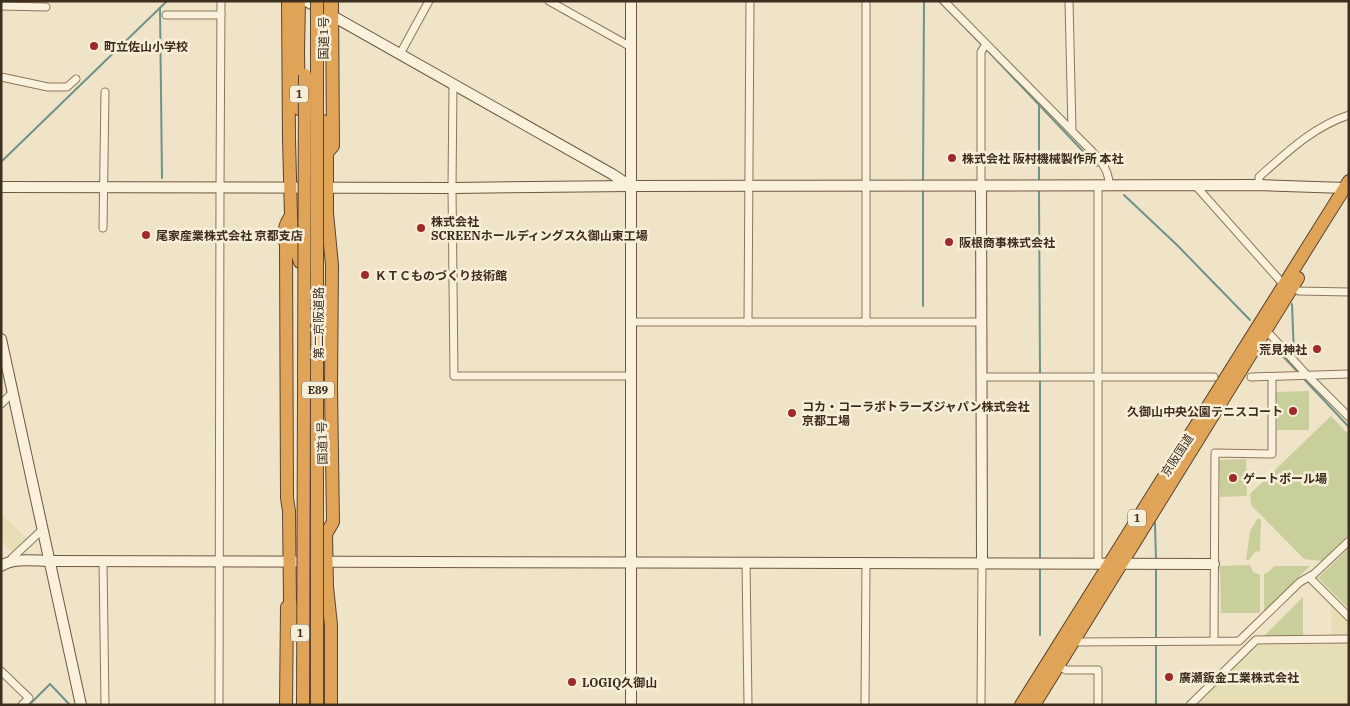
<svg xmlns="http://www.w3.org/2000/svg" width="1350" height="706" viewBox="0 0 1350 706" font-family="'IBM Plex Serif','Noto Sans JP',serif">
<rect width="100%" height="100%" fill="#f0e4c8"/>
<g fill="#e6deb5">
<polygon points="1,513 27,539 12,552 1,540"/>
<polygon points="1331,604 1349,622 1349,637 1331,637"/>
<polygon points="1349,643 1349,705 1195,705 1258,644"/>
</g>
<g fill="#c9cf9b">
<polygon points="1309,391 1309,430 1277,430 1276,392"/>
<polygon points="1331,416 1349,435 1349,534 1322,561 1304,559 1251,505 1250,494"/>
<polygon points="1246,459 1247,496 1220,497 1219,460"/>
<polygon points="1258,518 1261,520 1260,551 1255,552 1249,560 1246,560 1250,531"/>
<polygon points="1349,548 1349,609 1318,578"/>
<polygon points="1250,565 1253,572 1260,575 1260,613 1221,613 1220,571 1218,571 1218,568 1220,566"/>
<polygon points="1274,566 1310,566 1264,612 1264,574 1270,571"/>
<polygon points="1303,597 1303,637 1262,638"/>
</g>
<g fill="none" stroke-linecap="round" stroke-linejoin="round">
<g stroke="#6f938a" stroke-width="2">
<polyline points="939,1 983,46"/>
<polyline points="160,8 162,178"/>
<polyline points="986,49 1097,166"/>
<polyline points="1039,104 1039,183"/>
<polyline points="1,162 167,1"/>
<polyline points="923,181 924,1"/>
<polyline points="1039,190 1040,375"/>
<polyline points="1124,195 1177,245 1250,320"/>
<polyline points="1292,304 1294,356"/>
<polyline points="923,306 923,188"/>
<polyline points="1270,343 1298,372"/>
<polyline points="1303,378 1349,427"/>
<polyline points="1040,380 1040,560"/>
<polyline points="1155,523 1156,560"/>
<polyline points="1040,568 1040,635"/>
<polyline points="1156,568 1156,705"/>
<polyline points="29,705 50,684 70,705"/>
</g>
<g stroke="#8d765c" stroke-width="9">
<g id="street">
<polyline points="549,1 631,47"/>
<polyline points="866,1 866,322"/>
<polyline points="944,1 1072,131"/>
<path d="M1069,1L1072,131C1086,147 1110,163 1109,185"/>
<polyline points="1,6 46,7"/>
<polyline points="166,15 221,15"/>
<polyline points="400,54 429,1"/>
<polyline points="1,77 48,87 67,87 76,79"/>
<polyline points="453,85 452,188 454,376 631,376"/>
<polyline points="981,185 981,52 986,44"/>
<polyline points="1195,185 1284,285"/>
<path d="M1259,185V177C1286,153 1314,126 1349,115"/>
<polyline points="103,228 105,92"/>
<polyline points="1292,287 1299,291 1349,292"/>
<polyline points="631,322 982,322"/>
<polyline points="748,322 750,1"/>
<polyline points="1266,330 1306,374 1349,417"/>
<polyline points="982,377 1214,377"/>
<polyline points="1251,377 1349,374"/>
<polyline points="1,404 13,392"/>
<polyline points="12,558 43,529"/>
<polyline points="103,562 105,705"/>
<polyline points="746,562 748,705"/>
<polyline points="1098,563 1098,185"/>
<polyline points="1309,577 1349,617"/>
<polyline points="1214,640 1215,453 1272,454 1272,377"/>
<polyline points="1073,642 1239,641 1300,582 1314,574 1349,541"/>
<polyline points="1058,666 1066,670 1098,670 1098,705"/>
<polyline points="1,671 29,698 22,705"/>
<polyline points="219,705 220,187 221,1"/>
<polyline points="865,705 866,563"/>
<polyline points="981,705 982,563"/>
<polyline points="1190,705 1256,640 1349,639"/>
</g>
</g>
<g stroke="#6f573f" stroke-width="12">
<g id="secondary">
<polyline points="306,1 612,174 630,186"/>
<polyline points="981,185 982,563"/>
<polyline points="1,187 452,188 630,186 1259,185 1345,188"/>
<polyline points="1,339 81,705"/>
<path d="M1,566C14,557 36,561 50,561L1214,564"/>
<polyline points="631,705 631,1"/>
</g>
</g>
<g stroke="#5b4430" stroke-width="14">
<g id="highway">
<polyline points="288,1 289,139 291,216 292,237 300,262"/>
<polyline points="299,1 298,52 299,109"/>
<polyline points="323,1 323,54"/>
<polyline points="323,121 326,146"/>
<path d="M291,216C283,226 284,234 286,246L287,498L289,511L290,601L294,619L300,624"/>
<polyline points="286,705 287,607"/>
<polyline points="331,705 331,625 327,587 326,534 333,522 331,387 332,265 327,213 327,153 333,146 332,1"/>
<polyline points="1021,705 1349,181"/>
<polyline points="1034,705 1298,278"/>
</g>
</g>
<use href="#street" stroke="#faf1dc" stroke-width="7"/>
<use href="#secondary" stroke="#faf1dc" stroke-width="10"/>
<use href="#highway" stroke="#e0a458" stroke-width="12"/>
<g stroke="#5b4430" stroke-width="14" stroke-linecap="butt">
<g id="highway-bridge">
<polyline points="303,705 305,75"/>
<polyline points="317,705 317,1"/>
</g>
</g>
<use href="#highway-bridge" stroke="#e0a458" stroke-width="12"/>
</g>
<g fill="#9e2a2b" stroke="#f7eed8" stroke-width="2">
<circle cx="94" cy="46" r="5"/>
<circle cx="952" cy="158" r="5"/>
<circle cx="421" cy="228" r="5"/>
<circle cx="146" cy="235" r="5"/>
<circle cx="949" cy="242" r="5"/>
<circle cx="365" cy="275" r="5"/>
<circle cx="1317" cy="349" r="5"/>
<circle cx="1293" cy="411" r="5"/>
<circle cx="792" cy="413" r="5"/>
<circle cx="1233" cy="478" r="5"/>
<circle cx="1169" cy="677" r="5"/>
<circle cx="572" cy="682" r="5"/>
</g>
<g text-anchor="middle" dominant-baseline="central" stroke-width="5" stroke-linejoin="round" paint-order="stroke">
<g fill="#f7eed8" stroke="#756857" stroke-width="1">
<rect x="290" y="85.5" width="18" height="17" rx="4"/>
<rect x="302" y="381.5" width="32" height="17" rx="4"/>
<rect x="1128" y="509.5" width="18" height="17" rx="4"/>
<rect x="291" y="624.5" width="18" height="17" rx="4"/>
</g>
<g font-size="11" font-weight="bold" fill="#3d2e20">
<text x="299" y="94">1</text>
<text x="318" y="390">E89</text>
<text x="1137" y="518">1</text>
<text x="300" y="633">1</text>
</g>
<g font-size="12" fill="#3d2e20" stroke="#f7eed8">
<text transform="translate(323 38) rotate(-90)">国道1号</text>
<text transform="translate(318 323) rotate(-90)">第二京阪道路</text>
<text transform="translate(322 443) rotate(-91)">国道1号</text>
<text transform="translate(1177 455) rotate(-57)">京阪国道</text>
</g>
<g font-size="12" font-weight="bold" fill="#3d2e20" stroke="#f7eed8" text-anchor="start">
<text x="104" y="46">町立佐山小学校</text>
<text x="962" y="158">株式会社 阪村機械製作所 本社</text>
<text x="431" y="221">株式会社<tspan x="431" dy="14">SCREENホールディングス久御山東工場</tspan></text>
<text x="156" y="235">尾家産業株式会社 京都支店</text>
<text x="959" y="242">阪根商事株式会社</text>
<text x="375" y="275">ＫＴＣものづくり技術館</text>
<text x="1307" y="349" text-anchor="end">荒見神社</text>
<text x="802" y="406">コカ・コーラボトラーズジャパン株式会社<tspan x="802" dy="14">京都工場</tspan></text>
<text x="1283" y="411" text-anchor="end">久御山中央公園テニスコート</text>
<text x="1243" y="478">ゲートボール場</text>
<text x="1179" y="677">廣瀬鈑金工業株式会社</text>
<text x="582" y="682">LOGIQ久御山</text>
</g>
</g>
<rect width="1350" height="706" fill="none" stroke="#3d2e20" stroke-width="5"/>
</svg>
